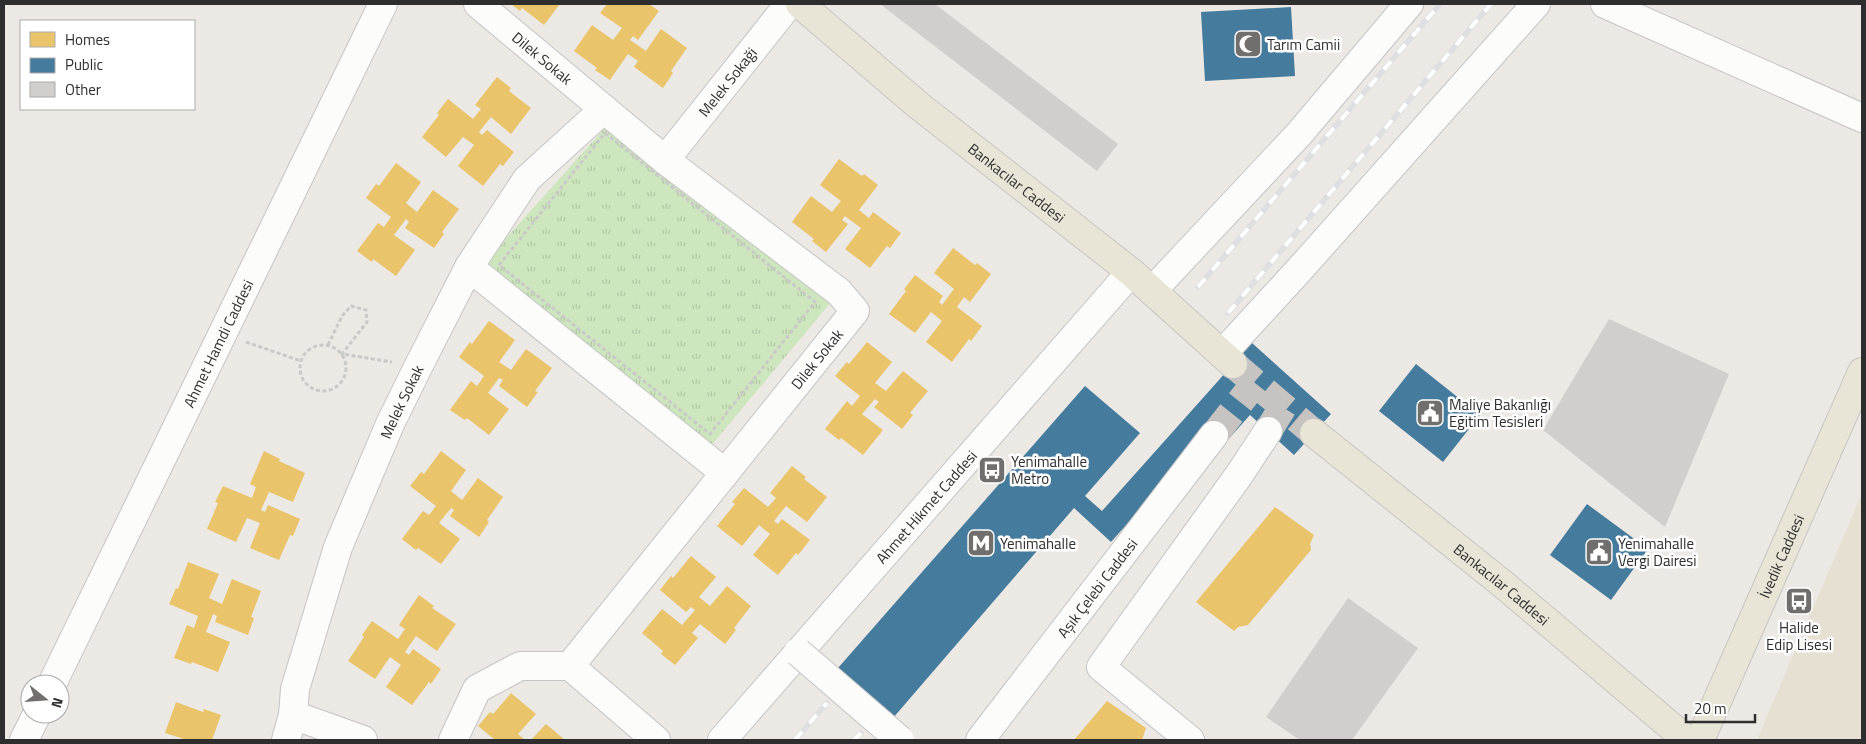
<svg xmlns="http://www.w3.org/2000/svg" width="1866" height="744" viewBox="0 0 1866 744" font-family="'Titillium Web',sans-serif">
<defs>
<pattern id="park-tufts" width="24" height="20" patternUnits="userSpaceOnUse" patternTransform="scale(1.25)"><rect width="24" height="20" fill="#cee6be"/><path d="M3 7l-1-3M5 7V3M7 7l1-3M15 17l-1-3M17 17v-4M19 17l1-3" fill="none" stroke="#b1c6a4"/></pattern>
</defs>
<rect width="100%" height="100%" fill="#ece8e4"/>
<polygon fill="#e6e0d3" points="1862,493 1862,740 1757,740"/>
<polygon fill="url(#park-tufts)" points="604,129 832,301 710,447 483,264"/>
<g fill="#e9c46a">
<polygon points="511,4 560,4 544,25 522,8 520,11"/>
<polygon points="607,4 649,4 659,11 638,40 633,36 630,40 646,51 661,29 687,48 671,71 673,73 663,88 634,67 638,61 628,54 610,80 595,70 597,68 574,51 592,25 613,40 622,28 600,13"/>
<polygon points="497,77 511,88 509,91 531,108 511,134 491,117 479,132 482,135 487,130 514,152 503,166 500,164 483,186 458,166 474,145 463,137 446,157 422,137 439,115 437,113 448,99 473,119 481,109 475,105"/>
<polygon points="839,159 862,176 864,174 878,185 859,210 869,218 873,212 901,233 890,248 887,246 870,268 845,249 861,228 845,216 842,220 848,224 826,252 812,241 814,239 792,222 811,196 832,212 841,201 820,185"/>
<polygon points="396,163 421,182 406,203 417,212 433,190 459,209 442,232 444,234 434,248 405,228 409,222 406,219 394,235 415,250 396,276 373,259 372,262 357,251 378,223 384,227 391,217 366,198 376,184 379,186"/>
<polygon points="953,248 975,265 977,263 991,274 970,302 964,297 957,307 982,326 971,341 969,339 952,362 926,342 942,321 931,312 915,333 889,314 906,291 904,289 915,275 943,296 939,302 942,305 954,289 934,273"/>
<polygon points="489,321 515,340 499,362 511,370 526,349 552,368 535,391 538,392 527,407 499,386 503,380 499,378 488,393 509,409 489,435 467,418 465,420 450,410 471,381 477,386 484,376 459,357 470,342 472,344"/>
<polygon points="867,342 892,362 875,383 886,391 903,371 928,391 910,413 913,415 902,429 874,407 879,402 875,399 862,414 883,430 863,455 841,438 839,440 825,429 847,401 852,406 860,396 835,376 847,362 849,364"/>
<polygon points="264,451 280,459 279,461 305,473 293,502 269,492 261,510 265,512 268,505 300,519 293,536 290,535 279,560 250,548 260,523 247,518 236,542 207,529 218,503 215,502 223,486 252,498 256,487 250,484"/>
<polygon points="441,451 466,470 451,491 462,500 478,478 503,497 487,520 489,522 479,537 450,516 454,510 451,508 439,523 460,539 441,564 418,548 416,550 402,539 423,511 429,515 436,506 410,486 421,472 424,474"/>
<polygon points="792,466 806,477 804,479 827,497 807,522 786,506 774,521 778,524 782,519 810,540 798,555 796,553 778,575 753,555 770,534 759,525 742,546 717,526 735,504 732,502 744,488 768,507 776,498 770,493"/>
<polygon points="1275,507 1314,535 1310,544 1311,550 1248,625 1238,627 1234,631 1196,602"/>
<polygon points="691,556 716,577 699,597 710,606 727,586 751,606 734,628 736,630 725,644 700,624 692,633 698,638 675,665 661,654 663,651 642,633 662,609 682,625 695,610 691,607 686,612 660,590 671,576 673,578"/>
<polygon points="188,562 219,574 209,598 222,604 232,579 261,591 251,617 254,618 248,635 215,622 217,616 213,614 206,632 230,642 218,672 192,662 191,664 174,658 187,625 194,628 198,616 169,604 176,588 178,589"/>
<polygon points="419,595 434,606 432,608 456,624 437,651 416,636 405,652 409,655 413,649 441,669 431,684 429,682 412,705 386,687 401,665 390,657 375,679 348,661 364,637 362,635 372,621 398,639 405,629 399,625"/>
<polygon points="511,693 536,714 518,734 525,740 495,740 478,726 490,712 493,714"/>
<polygon points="1107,701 1146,728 1142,740 1074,740"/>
<polygon points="176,702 203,712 204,709 221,715 212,740 187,740 165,733"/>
<polygon points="546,724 565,740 531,740"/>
</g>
<g fill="#457b9d">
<polygon points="1291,7 1295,76 1205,81 1201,12"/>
<polygon points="1252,343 1331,414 1294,455 1250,415 1224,444 1210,431 1111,542 1074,508 893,718 838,668 1085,386 1140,433 1085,496 1102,511"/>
<polygon points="1416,364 1480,415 1443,462 1379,411"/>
<polygon points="1587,504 1648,549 1611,600 1550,555"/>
</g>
<g fill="#d1cecb">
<polygon points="880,4 935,4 1118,144 1097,171"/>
<polygon points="1609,319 1729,374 1665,527 1543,430"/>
<polygon points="1348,598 1418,648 1352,740 1300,740 1266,717"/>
</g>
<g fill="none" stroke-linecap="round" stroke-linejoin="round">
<g stroke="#c6c3c0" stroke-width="28" stroke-dasharray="28 14" stroke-linecap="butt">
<polyline points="1268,431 1283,407"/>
<polyline points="1214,435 1255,383"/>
</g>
<polyline stroke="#c6c3c0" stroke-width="28" stroke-dasharray="28 14" stroke-linecap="butt" points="1233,364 1314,433"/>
<g stroke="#c5c4c5" stroke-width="30">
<g id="minor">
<path id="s1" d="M478,4L665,160L839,292L855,311L570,666"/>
<polyline points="1605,4 1862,118"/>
<path id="s2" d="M665,160L789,4"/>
<polyline points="469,267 725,473"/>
<polyline points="1152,291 1299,134 1409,4"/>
<polyline points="1222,354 1300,269 1536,4"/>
<polyline points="570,666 656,740"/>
<path id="s3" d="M52,684L383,4"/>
<polyline points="293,715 363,740"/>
<polyline points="24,740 37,714"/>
<path id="s4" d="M286,740L293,715L295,689L338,547L390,424L418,367L469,267L527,179L604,109"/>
<polyline points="453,740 477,689 520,666 570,666"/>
<path id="s5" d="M722,740L1131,272"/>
<path id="s6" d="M980,740L1214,435"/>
<polyline points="1190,740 1101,667 1239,475 1268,431"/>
</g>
</g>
<g stroke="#c6c5c4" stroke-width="30">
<g id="major">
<path id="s7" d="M800,4L918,105L1131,272L1233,364"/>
<path id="s8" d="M1314,433L1504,585L1687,740"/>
<path id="s9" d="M1700,740L1862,372"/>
</g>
</g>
<g stroke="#c9c9c8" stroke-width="3" stroke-dasharray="4 2.5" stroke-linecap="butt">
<polygon points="605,133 815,302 710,434 499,265"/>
<polyline points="246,342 301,361"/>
<circle cx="323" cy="368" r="23"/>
<polyline points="328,345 342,316 351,306 366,310 367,322 342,354 392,362"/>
</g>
<use href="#minor" stroke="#fcfcfb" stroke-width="28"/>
<use href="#major" stroke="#e8e4d6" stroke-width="28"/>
<g stroke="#dfdfe1" stroke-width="5.5">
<g id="rail">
<polyline points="1198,287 1440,4"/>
<polyline points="1228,313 1491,4"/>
<polyline points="795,740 827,703"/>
<polyline points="854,740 861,733"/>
</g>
</g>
<use href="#rail" stroke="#fff" stroke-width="4" stroke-dasharray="11" stroke-linecap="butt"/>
<g stroke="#c5c4c5" stroke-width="30" stroke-linecap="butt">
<polyline id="minor-bridge" points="798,652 900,740"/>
</g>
<use href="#minor-bridge" stroke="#fcfcfb" stroke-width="28"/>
</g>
<defs>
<g id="mosque-square" transform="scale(1.4375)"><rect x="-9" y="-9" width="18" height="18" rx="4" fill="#706f6e" stroke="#fff"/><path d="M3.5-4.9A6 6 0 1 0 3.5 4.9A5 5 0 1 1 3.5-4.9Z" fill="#fff"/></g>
<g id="civic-square" transform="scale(1.4375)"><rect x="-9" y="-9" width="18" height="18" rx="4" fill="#706f6e" stroke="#fff"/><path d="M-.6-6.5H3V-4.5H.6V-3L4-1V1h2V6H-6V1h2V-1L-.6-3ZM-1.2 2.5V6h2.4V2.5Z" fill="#fff"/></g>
<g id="bus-square" transform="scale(1.4375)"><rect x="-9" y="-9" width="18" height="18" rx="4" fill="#706f6e" stroke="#fff"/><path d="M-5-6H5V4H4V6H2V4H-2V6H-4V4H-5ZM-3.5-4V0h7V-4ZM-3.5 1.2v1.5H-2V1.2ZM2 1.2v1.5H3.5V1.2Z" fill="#fff"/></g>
<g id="metro-square" transform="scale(1.4375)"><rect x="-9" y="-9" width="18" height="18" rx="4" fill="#706f6e" stroke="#fff"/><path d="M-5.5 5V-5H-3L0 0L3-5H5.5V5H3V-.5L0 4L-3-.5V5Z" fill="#fff"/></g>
</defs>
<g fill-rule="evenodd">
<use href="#mosque-square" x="1248" y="44"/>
<use href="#civic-square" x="1430" y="413"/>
<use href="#bus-square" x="992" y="470"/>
<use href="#metro-square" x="981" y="543"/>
<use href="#civic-square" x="1599" y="552"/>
<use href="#bus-square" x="1799" y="601"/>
</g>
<g text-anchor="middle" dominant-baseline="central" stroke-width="5" stroke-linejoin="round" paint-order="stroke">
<g font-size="15" fill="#2e2e2e" stroke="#fff" text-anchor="start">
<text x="1267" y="44">Tarım Camii</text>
<text x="1449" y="404">Maliye Bakanlığı<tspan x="1449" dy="17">Eğitim Tesisleri</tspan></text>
<text x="1011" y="461">Yenimahalle<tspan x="1011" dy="17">Metro</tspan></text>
<text x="1000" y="543">Yenimahalle</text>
<text x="1618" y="543">Yenimahalle<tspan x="1618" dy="17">Vergi Dairesi</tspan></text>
<text x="1799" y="627" text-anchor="middle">Halide<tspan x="1799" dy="17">Edip Lisesi</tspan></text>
</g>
<g font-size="15" fill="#2e2e2e" stroke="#fff">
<text stroke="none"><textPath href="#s1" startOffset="84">Dilek Sokak</textPath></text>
<text stroke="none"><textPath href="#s2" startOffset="100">Melek Sokaği</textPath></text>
<text stroke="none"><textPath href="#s7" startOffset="281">Bankacılar Caddesi</textPath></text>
<text stroke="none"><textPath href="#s3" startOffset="379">Ahmet Hamdi Caddesi</textPath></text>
<text transform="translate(817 359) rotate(-51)">Dilek Sokak</text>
<text stroke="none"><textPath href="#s4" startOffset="359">Melek Sokak</textPath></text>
<text stroke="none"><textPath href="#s5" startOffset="310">Ahmet Hikmet Caddesi</textPath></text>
<text stroke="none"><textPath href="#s9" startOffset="201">İvedik Caddesi</textPath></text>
<text stroke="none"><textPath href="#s8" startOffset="241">Bankacılar Caddesi</textPath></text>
<text stroke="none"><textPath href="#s6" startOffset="192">Aşık Çelebi Caddesi</textPath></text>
</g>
</g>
<rect width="1866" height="744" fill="none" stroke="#2e2e2e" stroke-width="10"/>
<rect x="20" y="20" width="175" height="90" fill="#ffffff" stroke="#ababab"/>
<rect x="30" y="32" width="25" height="15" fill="#e9c46a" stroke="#ababab"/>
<text x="65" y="45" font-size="15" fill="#2e2e2e">Homes</text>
<rect x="30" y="58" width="25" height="15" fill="#457b9d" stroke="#ababab"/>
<text x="65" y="70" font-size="15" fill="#2e2e2e">Public</text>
<rect x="30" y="82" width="25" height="15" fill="#d1cecb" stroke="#ababab"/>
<text x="65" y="95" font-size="15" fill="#2e2e2e">Other</text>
<g transform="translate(45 699) rotate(107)"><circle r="24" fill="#ffffff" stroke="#ababab"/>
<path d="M0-4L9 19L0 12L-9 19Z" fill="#706f6e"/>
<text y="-8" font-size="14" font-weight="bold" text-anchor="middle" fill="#2e2e2e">N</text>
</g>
<path d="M1686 714v8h69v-8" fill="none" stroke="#2e2e2e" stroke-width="2.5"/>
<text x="1694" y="714" font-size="15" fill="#2e2e2e" stroke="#ffffff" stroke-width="4" paint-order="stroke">20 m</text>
</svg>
